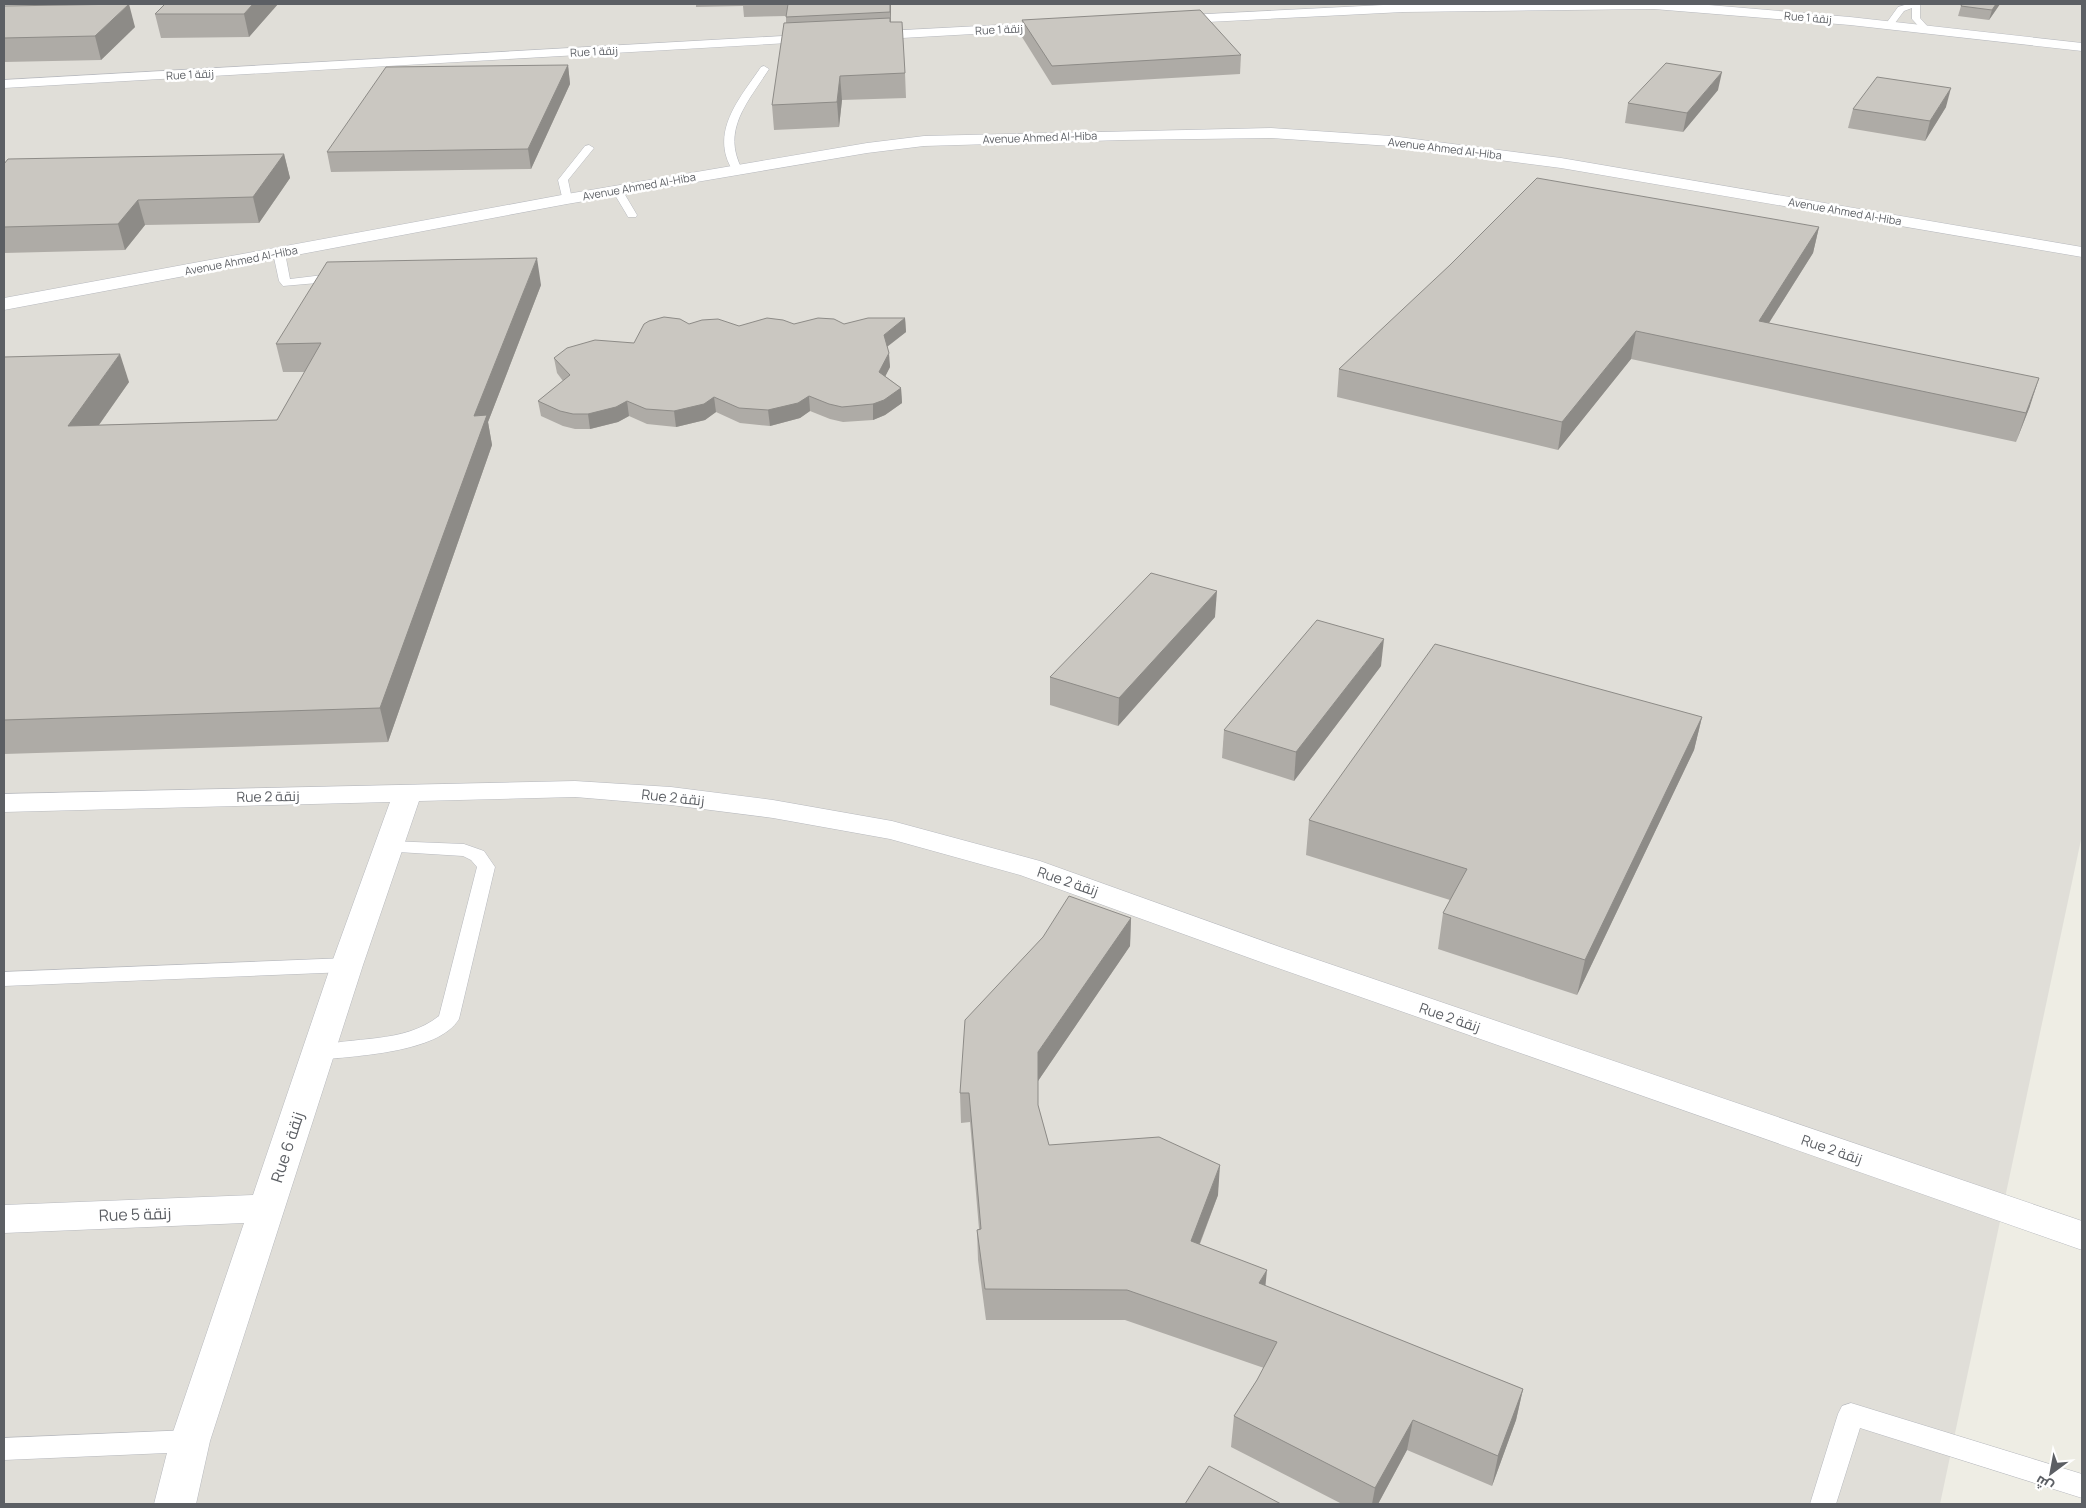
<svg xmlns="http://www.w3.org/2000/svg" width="2086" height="1508" viewBox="0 0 2086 1508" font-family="Manrope,Cairo,sans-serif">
<rect width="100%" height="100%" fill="#eeede4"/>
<polygon fill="#e0ded8" points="4,4 2082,4 2082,835 1940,1504 4,1504"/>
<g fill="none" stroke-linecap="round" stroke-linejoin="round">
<g stroke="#b7b9be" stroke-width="1">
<g id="service">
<polygon points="1908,4 1920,4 1920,18 1929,28 1928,30 1922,30 1912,19 1912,8 1904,11 1892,27 1886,27 1885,25 1898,7"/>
<path d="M764,66L769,69C748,102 721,130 742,169L737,172L733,171C709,133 739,99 761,67Z"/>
<polygon points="589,145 594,148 568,180 572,199 567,202 563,201 558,180 585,146"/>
<polygon points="617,187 621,188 637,215 636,217 628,217 627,215 612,190"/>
<polygon points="279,250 285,253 290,279 340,273 346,277 340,281 283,286 279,281 273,253"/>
<path d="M389,841L464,844L484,851L495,867L459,1019C439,1053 354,1056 318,1060L311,1058L307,1053L311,1048C354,1035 402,1045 439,1016L477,867L471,860L463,856L382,851L380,847L382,843Z"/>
<polygon points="347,958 354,960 357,965 354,970 347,972 4,986 4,972"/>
<polygon points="1851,1403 2082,1474 2082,1498 1860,1428 1836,1504 1810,1504 1838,1414 1842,1406"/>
<polygon points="190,1430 199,1433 203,1441 199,1449 190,1452 4,1460 4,1438"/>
</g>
</g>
<g stroke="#b7b9be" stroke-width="1">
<g id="minor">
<polygon points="1403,4 1697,4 1850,17 2082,43 2082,51 1850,25 1654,9 1403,12 1168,24 1161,20 1168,16"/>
<polygon points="1058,22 1063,23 1065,26 1063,29 866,40 859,36 866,32"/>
<polygon points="818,34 823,35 825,38 823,41 4,88 4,80"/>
<polygon points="575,781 671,787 773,800 892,821 1040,861 1280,947 2082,1221 2082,1250 1258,961 1020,875 890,839 773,818 671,805 575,797 419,801 363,965 210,1441 196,1504 154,1504 170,1441 244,1223 4,1233 4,1205 253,1195 331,965 390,802 4,812 4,794"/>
</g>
</g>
<g stroke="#b7b9be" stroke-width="1">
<polygon id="tertiary" points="1271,128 1391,136 1561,158 2082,247 2082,257 1561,168 1391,146 1271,138 1123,140 924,146 867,153 567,204 4,310 4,298 567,194 867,143 924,136"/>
</g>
<use href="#service" fill="#fff" fill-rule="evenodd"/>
<use href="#minor" fill="#fff" fill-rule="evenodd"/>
<use href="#tertiary" fill="#fff" fill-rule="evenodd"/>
</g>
<g fill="#aeaba6">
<polygon points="165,4 278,4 249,37 161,38 155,14"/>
<polygon points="696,4 891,4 891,22 905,73 906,98 842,100 839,127 774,130 772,105 786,23 786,16 744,17 743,6 696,7"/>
<polygon points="1962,4 2000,4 1989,20 1958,16 1961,6"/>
<polygon points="4,6 135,27 101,60 4,62"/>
<polygon points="1022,20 1241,55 1240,74 1052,85 1022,37"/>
<polygon points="568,65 570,84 531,169 331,172 327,152"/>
<polygon points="1718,90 1683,132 1625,123 1628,103"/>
<polygon points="1946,107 1925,141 1848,128 1853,109"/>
<polygon points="284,154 290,178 259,223 145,225 125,250 4,253 4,164"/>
<polygon points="1819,227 1813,253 1769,323 2030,406 2016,442 1631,359 1558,450 1337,397 1339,369"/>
<polygon points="541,285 488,422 492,445 388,742 4,754 4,357 129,382 99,425 277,420 305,372 283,372 276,344"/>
<polygon points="905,318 906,332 887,347 890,367 885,376 901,388 902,403 885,415 873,420 843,422 830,419 810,411 800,418 770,426 740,423 716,412 705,420 676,427 647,424 629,416 618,422 590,429 575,429 563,426 541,416 538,401 563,381 557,373 554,358 634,343 689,324 739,326 794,324 844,324"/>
<polygon points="1215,617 1118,726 1050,705 1050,677"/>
<polygon points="1381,666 1294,781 1222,758 1224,730"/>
<polygon points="1702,717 1694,750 1577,995 1438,949 1443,913 1450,900 1306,855 1309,820"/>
<polygon points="1131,918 1130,946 1038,1081 1038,1106 1049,1145 1218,1195 1200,1244 1265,1286 1523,1389 1516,1420 1492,1486 1407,1450 1378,1504 1342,1504 1231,1447 1234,1416 1257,1380 1264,1368 1125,1320 986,1320 978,1260 977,1230 979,1229 970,1122 961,1123 960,1093"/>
</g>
<g fill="#8d8b87">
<polygon points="129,4 135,27 101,60 95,36"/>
<polygon points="253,4 278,4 249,37 244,14"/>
<polygon points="890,4 891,4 891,29 890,12"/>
<polygon points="1996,4 2000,4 1989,20 1992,10"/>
<polygon points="568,65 570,84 531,169 528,149"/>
<polygon points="1722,72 1718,90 1683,132 1687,113"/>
<polygon points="840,76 842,100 839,127 837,102"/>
<polygon points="1951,88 1946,107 1925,141 1930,121"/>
<polygon points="284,154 290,178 259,223 253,197"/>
<polygon points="138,200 145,225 125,250 118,224"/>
<polygon points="1819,227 1813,253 1753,348 1759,321"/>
<polygon points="537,258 541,285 488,422 492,445 388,742 380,708 474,416"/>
<polygon points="905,318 906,332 884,349 884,335"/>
<polygon points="1636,331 1631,359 1558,450 1562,422"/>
<polygon points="889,353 890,367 880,387 879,372"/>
<polygon points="120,354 129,382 77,456 68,426"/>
<polygon points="2039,378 2030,406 2016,442 2026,413"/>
<polygon points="901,388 902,403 885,415 873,420 873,404"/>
<polygon points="809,396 810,411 800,418 770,426 768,410"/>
<polygon points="714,397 716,412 705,420 676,427 674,411"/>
<polygon points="627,401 629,416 618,422 590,429 588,414"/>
<polygon points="1217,591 1215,617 1118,726 1119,698"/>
<polygon points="1384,639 1381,666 1294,781 1296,752"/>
<polygon points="1702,717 1694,750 1577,995 1585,960"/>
<polygon points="1131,918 1130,946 1038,1081 1038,1052"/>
<polygon points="1220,1165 1218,1195 1189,1271 1191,1241"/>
<polygon points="1267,1270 1264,1300 1259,1283"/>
<polygon points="1523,1389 1516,1420 1492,1486 1498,1456"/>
<polygon points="1413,1420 1407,1450 1378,1504 1372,1504 1375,1488"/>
</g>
<g fill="#cac7c1" stroke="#8d8b87">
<polygon points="129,4 95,36 4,38 4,6"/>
<polygon points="165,4 253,4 244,14 155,14"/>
<polygon points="788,4 890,4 890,12 786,17"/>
<polygon points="1962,4 1996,4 1992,10 1961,6"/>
<polygon points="1200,10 1241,55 1052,66 1022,20"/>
<polygon points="890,18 890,22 902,22 905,73 840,76 837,102 772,105 784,23"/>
<polygon points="1666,63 1722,72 1687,113 1628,103"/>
<polygon points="568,65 528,149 327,152 386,67"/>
<polygon points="1877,77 1951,88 1930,121 1853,109"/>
<polygon points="284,154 253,197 138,200 118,224 4,227 4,164 8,159"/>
<polygon points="1537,178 1819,227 1759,321 2039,378 2026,413 1636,331 1562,422 1339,369 1450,265"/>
<polygon points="537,258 474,416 487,415 380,708 4,720 4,357 120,354 68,426 277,420 321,343 276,344 327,262"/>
<polygon points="664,317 680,319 689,324 702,320 718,319 739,326 767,318 783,320 794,324 818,318 834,319 844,324 868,318 905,318 884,335 889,353 879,372 901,388 884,400 873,404 842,407 829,404 809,396 798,403 768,410 739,408 714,397 704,404 674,411 646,409 627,401 616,407 588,414 573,414 560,411 538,401 570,375 554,358 567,348 595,340 634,343 644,324 649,321"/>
<polygon points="1151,573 1217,591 1119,698 1050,677"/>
<polygon points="1317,620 1384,639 1296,752 1224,730"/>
<polygon points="1435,644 1702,717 1585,960 1443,913 1467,869 1309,820"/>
<polygon points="1069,896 1131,918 1038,1052 1038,1105 1049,1145 1159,1137 1220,1165 1191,1241 1267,1270 1259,1283 1523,1389 1498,1456 1413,1420 1375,1488 1234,1416 1257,1380 1277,1342 1127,1290 985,1289 977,1230 981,1229 969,1093 960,1093 965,1020 1043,937"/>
<polygon points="1209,1466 1281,1504 1185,1504"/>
</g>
<g text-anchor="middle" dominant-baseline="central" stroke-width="5" stroke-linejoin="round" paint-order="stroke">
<g font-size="11" fill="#5c5f64" stroke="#fff">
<text transform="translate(1808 17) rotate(5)">Rue 1 زنقة</text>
<text transform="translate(999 29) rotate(-3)">Rue 1 زنقة</text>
<text transform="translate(594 51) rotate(-3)">Rue 1 زنقة</text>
<text transform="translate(190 74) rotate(-3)">Rue 1 زنقة</text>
<text transform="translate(1040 137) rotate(-2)">Avenue Ahmed Al-Hiba</text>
<text transform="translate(1445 148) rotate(7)">Avenue Ahmed Al-Hiba</text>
<text transform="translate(639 186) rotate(-10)">Avenue Ahmed Al-Hiba</text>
<text transform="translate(1845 211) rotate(10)">Avenue Ahmed Al-Hiba</text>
<text transform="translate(241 260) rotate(-11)">Avenue Ahmed Al-Hiba</text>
</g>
<g font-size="14" fill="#5c5f64" stroke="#fff">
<text transform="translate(268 796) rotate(-1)">Rue 2 زنقة</text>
<text transform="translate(673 797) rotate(6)">Rue 2 زنقة</text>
<text transform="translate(1068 881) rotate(19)">Rue 2 زنقة</text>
<text transform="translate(1450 1017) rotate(19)">Rue 2 زنقة</text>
<text transform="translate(1832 1149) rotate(19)">Rue 2 زنقة</text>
</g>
<g font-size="16" fill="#5c5f64" stroke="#fff">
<text transform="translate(287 1147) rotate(-72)">Rue 6 زنقة</text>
<text transform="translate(135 1214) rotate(-2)">Rue 5 زنقة</text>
</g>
</g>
<rect width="2086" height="1508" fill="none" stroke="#5c5f64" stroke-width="10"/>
<g transform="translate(2051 1473) rotate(212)" stroke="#ffffff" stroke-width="4" paint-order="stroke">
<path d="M0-4L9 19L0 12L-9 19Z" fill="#5c5f64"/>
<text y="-8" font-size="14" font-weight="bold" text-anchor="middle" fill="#5c5f64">ش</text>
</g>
</svg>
